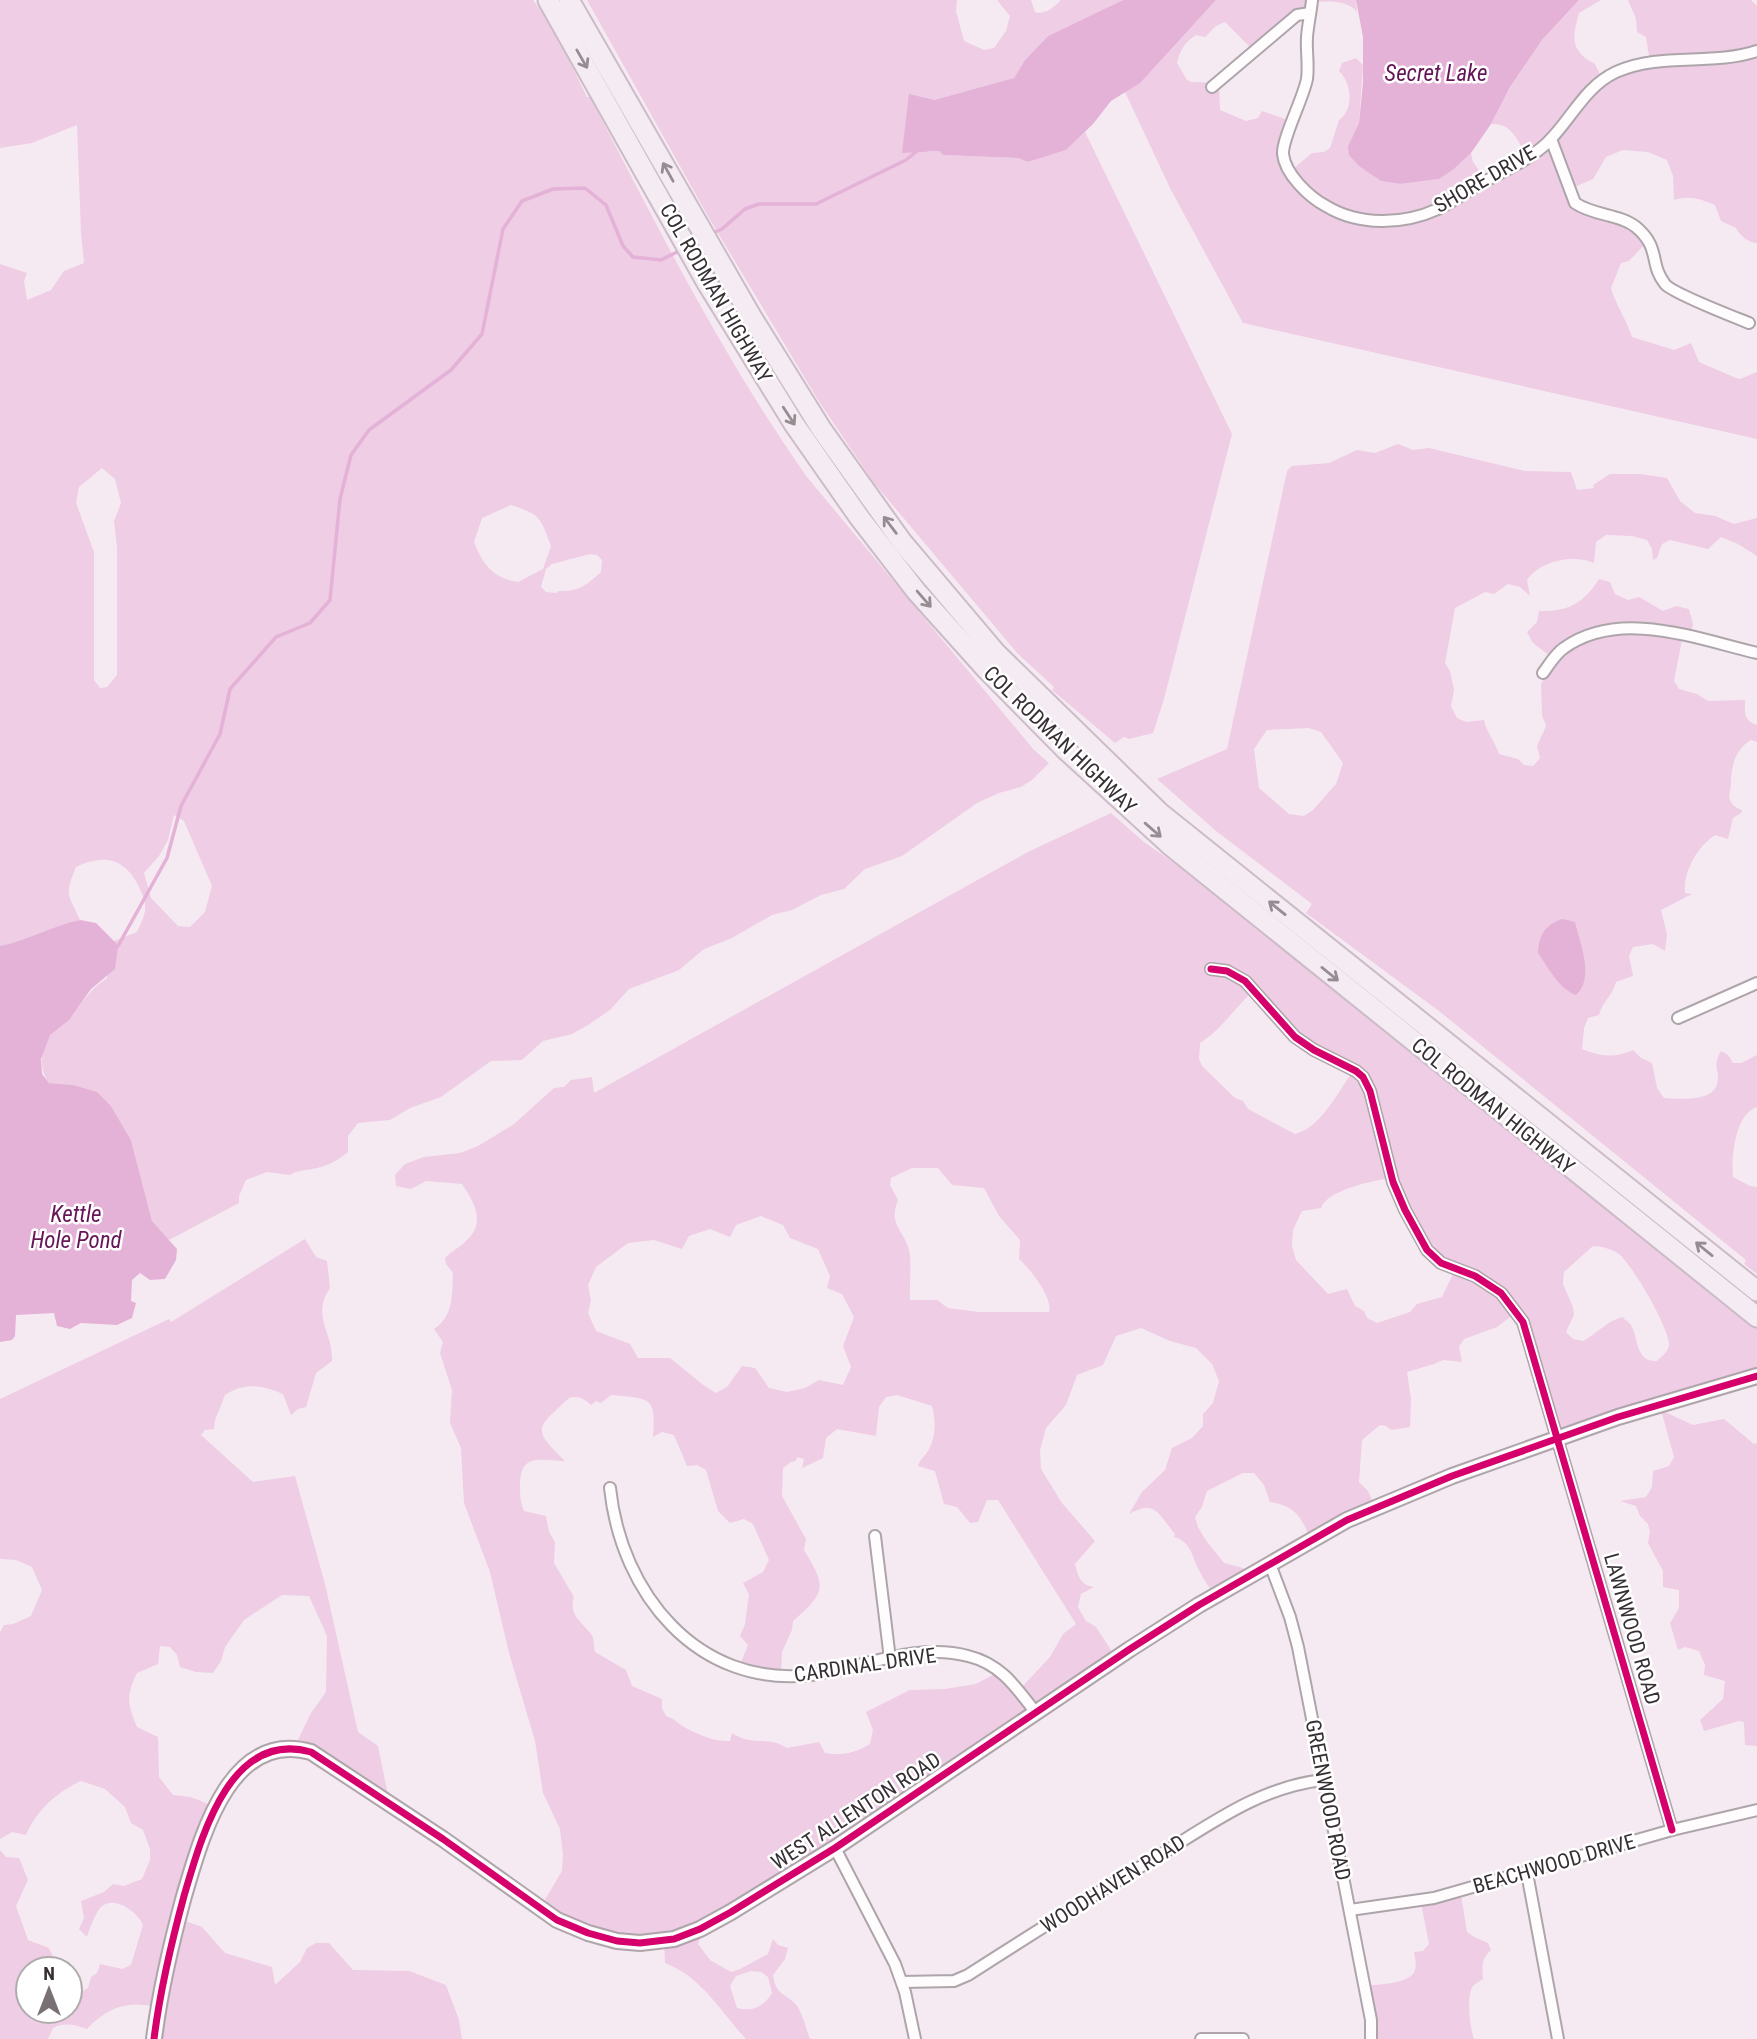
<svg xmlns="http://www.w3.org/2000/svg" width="1757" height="2039" viewBox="0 0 1757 2039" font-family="'Roboto Condensed',sans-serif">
<rect width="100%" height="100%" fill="#f6eaf2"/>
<g fill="#eecde5" fill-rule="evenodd">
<path d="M0,0H533L551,24L587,97H590C657,226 723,358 807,477L1034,750L1049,763L1032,780L1021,787L999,793L977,803L902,856L865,869L844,889L821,895L792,910L772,915L732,938L704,949L679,970L629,989L610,1010L588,1025L572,1034L543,1041L522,1060L491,1061L441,1097L410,1108L390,1120L358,1123L348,1136V1152C337,1161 326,1167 312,1169C303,1171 297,1170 290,1175L267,1172L246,1180L239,1196V1203L169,1240L152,1221L131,1140L111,1106L73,1085L49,1083C39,1069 40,1051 49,1036C54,1029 64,1025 70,1018C84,1001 88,991 107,978L114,941L137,932C140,925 144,918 145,911C146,903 143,896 140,889C126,859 106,853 76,867C64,896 68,893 80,920C52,926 28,940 0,946V264L27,273L24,281L27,300L51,290L64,271L84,263L81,233L77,125L32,143L0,148ZM102,468L115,479L121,503L114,521L117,547V675L107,687L100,688L94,680V552L76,503L79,487ZM511,505C541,515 540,517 551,546L543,569L518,582C493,578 483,565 474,542L482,518ZM590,554L597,555L602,560L601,572C587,585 578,592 559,591L556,593L546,592L541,587L546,569L552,564ZM174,815L184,821L212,886L205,912L190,927L178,926L151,898L144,873L159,856L168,840Z"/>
<path d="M587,0H957L956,11L964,41L984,50L994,48L1006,31L1010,16L997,0H1031L1035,12C1046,15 1054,7 1061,0H1123L1048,36L1025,60L1014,78L934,100L928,152L940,151L943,155L1018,158L1028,162L1066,150L1085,132L1232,434L1164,699L1153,733L1129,739L1124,737L1115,743L1052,690L1054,687L1018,654L874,483L818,400L709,218Z"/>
<path d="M1216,0H1356L1357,12C1348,0 1328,1 1311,2L1309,12L1253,50L1225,22L1216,26L1205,37L1196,35C1185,42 1180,50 1177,63L1187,80L1191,82L1219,83L1220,110L1246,121L1258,118L1262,111L1291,121L1283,148L1293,169L1312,153L1324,152L1330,148L1339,120C1354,110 1352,83 1339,71L1342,63L1356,58L1363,65L1359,123L1348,146L1381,181L1400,184L1439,179L1454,169L1471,153L1473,162L1485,179L1527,155C1516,139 1512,123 1491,124L1510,87L1542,40L1579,0H1601L1579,13C1572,38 1570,51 1595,64L1602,79L1650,62L1646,37L1637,32L1636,19L1628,0H1751L1757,6V243C1749,243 1739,235 1736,228L1721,221L1715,205C1701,199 1689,195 1674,200L1673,176L1667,160L1648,152L1623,150L1606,157L1593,179L1570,189L1573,199L1630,222L1648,241L1629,261L1621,263L1611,288C1616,306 1626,318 1632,337L1674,350L1691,343L1699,362L1736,378L1740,379L1757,372V439L1243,323L1171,190L1125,92L1140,82Z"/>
<path d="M1398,444L1413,450L1429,448L1525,471L1571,472L1577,490L1594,488L1593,485L1610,474H1640L1667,478L1680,501L1695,513L1715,516L1734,524L1757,518V556L1738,544L1721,537L1708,549L1670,540L1662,544L1657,558L1653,560L1652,549L1647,540L1632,536L1606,535L1596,542L1594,563C1573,554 1540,561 1527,580L1530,596L1520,587L1508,584L1494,594L1485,592L1455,608L1445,663L1450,671L1454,690L1451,706L1457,718L1466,722L1484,720C1486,732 1495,741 1499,754L1518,759L1524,765L1533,766L1540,758L1537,746L1546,726L1542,715L1541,684L1555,660L1533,643L1527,632L1537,622L1539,611C1568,612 1584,603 1599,579L1610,582L1615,594L1628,600L1639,597L1663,611L1676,606L1689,609L1693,624L1690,638L1682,640L1674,681L1679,689L1697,694L1708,701L1745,700C1745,714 1743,720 1757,725V742L1751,740C1735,749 1731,767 1731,783C1731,789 1728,795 1730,800C1732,806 1737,808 1742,810L1741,813L1733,818L1728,839L1715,835C1697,847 1683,872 1685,893L1692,894L1661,910L1667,934L1665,951L1653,944L1633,947L1629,956L1633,976L1616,982C1613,995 1602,1002 1599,1015L1588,1018L1584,1028L1582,1049C1600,1057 1615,1058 1633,1050L1641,1058L1652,1063L1657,1088L1664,1098C1678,1099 1713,1102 1717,1084C1721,1069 1711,1069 1721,1051L1728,1055L1733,1063H1741L1757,1055V1107C1735,1114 1731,1157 1733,1177L1750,1186L1757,1187V1274L1744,1264L1746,1260L1439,1011L1306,913L1312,904L1216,831L1157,779L1227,749L1287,471L1292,466L1329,463L1357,450L1375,453ZM1309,728L1321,732L1343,763L1336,784L1313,810L1304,816L1289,814L1259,788L1254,749L1267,730Z"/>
<path d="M1111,813L1144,842L1193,876L1757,1317V1379L1563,1440L1537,1361L1514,1314L1497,1327L1464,1339L1459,1347L1462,1362L1443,1360L1434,1364L1407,1372L1411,1399L1410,1427L1391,1430L1386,1426L1380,1425L1362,1440L1359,1482L1368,1491L1377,1511L1311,1540C1301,1517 1296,1506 1270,1502L1264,1485L1254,1473H1243L1207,1491L1202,1507L1195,1517L1198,1527L1205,1539L1224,1563L1243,1568L1250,1578L1216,1597C1211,1589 1204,1581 1200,1572C1192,1558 1192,1542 1174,1537L1175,1534C1158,1514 1156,1499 1129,1514L1142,1492L1165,1470L1172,1448L1192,1438L1203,1426V1414L1213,1403L1219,1381L1212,1364L1196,1348L1170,1341L1141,1328L1116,1336L1103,1365L1077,1375L1066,1405L1046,1428L1040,1450L1041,1469L1062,1503L1095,1541L1075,1564C1078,1576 1080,1585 1094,1587L1081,1594L1078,1607L1086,1621L1096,1627L1118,1661L705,1926L698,1944L710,1960L731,1972L740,1969L768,1954L773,1939L778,1945L788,1948L785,1959L773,1975C776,1997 787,1993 797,2006C803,2015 806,2029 810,2039H746C720,2011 702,1977 665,1963L664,1941H623L540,1908L562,1871L563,1855L560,1829L543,1793L535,1741L509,1653L490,1572L464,1503L461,1448L450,1423L452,1390L440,1353L443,1342L434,1329C454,1316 452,1294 453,1273L446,1264L445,1258C452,1250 461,1247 467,1240C486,1222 474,1202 462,1184L426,1181L411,1189L396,1186L395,1175L405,1164L424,1157L460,1153L478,1146L514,1124L554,1088L564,1087L571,1080L592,1077L594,1093L1028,852ZM1251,993L1302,1047L1351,1074C1337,1094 1320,1128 1295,1134L1248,1109L1243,1101L1235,1098L1202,1066L1199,1059L1200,1043C1220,1031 1234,1009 1251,993ZM912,1168H938L952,1185L984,1188L999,1216L1020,1240L1019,1259C1030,1269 1053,1297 1049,1312H978L948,1308L937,1300H910C909,1288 912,1260 909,1250C903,1228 888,1226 898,1200L890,1185L891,1178ZM1390,1178L1426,1248L1453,1274L1442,1297L1417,1304L1410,1312L1377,1323L1367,1318L1364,1311L1355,1306L1347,1289L1328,1294L1296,1260L1292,1246L1293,1230L1302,1211L1321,1208C1327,1190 1372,1181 1390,1178ZM761,1216L783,1225L790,1238L818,1249L830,1276L827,1288L842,1294L854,1317L843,1346L851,1367L843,1385L819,1380L805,1388L787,1392L769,1388L755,1368L742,1366L727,1387L716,1393L702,1384L670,1358H638L630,1344L596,1331L588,1313L591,1301L588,1285L596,1267L628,1243L654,1240L682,1249L689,1236L710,1229L730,1237L736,1225ZM1593,1246C1601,1246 1612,1249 1619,1254C1633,1266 1668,1326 1669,1344C1669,1351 1662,1356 1657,1361C1635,1362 1639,1339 1631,1325C1630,1323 1624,1319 1622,1317C1605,1322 1598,1333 1583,1341L1573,1339L1566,1332L1574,1315L1573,1307L1563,1284L1564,1272ZM611,1395C650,1399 656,1395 653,1437L662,1432L674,1435L687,1466L697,1465L706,1470L718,1511L730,1523L744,1519L753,1524L769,1560L763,1572L743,1583L749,1594L745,1624L740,1636L748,1645L739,1667L781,1674L782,1652L792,1630L793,1621C827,1592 826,1586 804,1550L806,1539L782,1496L783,1468L791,1462L796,1461L797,1457L804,1459L802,1468L823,1458L826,1438L837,1429L876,1436L879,1407L886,1397L897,1395L932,1406C936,1420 936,1438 928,1451C924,1457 920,1459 918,1466L935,1471L944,1504L957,1507L970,1523L978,1522L987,1500H998L1076,1624L1063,1634L1050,1657L1020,1689L1000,1671L976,1684L945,1689L910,1690L866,1712L873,1730L870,1744C856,1753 841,1756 825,1753L819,1742L787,1748C768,1735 752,1747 732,1733L730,1741C715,1742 699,1735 686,1728C678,1724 676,1719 666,1716L662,1708V1699L632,1686L626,1670L595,1652C593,1645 595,1639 591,1634C582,1622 568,1615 574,1597L554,1563L555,1542L549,1532L546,1516L524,1511C520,1501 520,1494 520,1484C521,1452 541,1461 565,1461C531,1428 536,1429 569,1398C577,1395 585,1399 591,1405L596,1401L601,1403ZM751,1971L761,1972L768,1977L772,1993C764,2007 752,2012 737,2008L730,1986L736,1976Z"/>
<path d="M305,1239L316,1257L327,1261L330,1288C311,1317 333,1331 332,1361L316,1373L306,1407L298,1409L291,1415L283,1394C262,1385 245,1382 225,1395L215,1420L214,1429L205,1430L201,1435L253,1482L295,1476L325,1584L358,1732L378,1746L389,1800L296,1744L311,1713L326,1692L327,1636L309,1596L282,1595L244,1620L225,1647L221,1661L213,1673L196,1672L180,1667L177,1655L170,1647L160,1646L158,1664L137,1673C126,1696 127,1703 137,1727L158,1737L159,1777L173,1795L191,1797L213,1806L180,1919L202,1927L225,1953L272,1967L275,1985L300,1962L307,1948L316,1943H329L353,1970L409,1971L446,1985L459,2020L462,2039H154L156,2007C128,2000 106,2008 87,2029C74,2025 65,2022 53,2028L48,2039H0V1850L6,1857L19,1858L28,1880L16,1906L28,1940L49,1948L55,1961L54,1969H28V2011H70V1994L80,1993L88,1988L91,1977L97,1973L100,1964L122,1969L131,1965L143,1925C139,1913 114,1894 101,1907C96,1912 89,1930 87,1937L79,1929L84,1918L81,1901L104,1892L113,1884L124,1886L142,1879L150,1860V1849L143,1830L131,1823L125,1807L105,1789L81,1781C58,1791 36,1811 26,1835L12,1832L0,1839V1632L4,1625L13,1624L31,1616L42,1590L32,1567L16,1560L0,1559V1399L169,1319L171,1322Z"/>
<polygon points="1661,1410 1693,1425 1724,1419 1754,1444 1757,1443 1757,1746 1745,1745 1744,1722 1739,1721 1704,1731 1700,1720 1723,1699 1725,1681 1704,1675 1705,1665 1699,1651 1685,1647 1678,1650 1670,1623 1679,1608 1679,1590 1663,1587 1663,1571 1648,1543 1650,1532 1648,1524 1640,1516 1636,1506 1620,1501 1646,1497 1652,1487 1653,1471 1669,1466 1674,1457"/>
<path d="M1461,1895L1467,1932L1474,1937L1488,1943L1491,1950C1481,1959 1482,1966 1483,1979C1480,1981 1476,1983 1473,1986C1466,1995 1470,2028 1474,2039H1371L1366,1986C1379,1984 1411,1984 1415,1970C1417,1965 1415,1958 1414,1952L1423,1951L1429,1944L1421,1903Z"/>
</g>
<g fill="#e4b1d7">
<polygon points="1123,0 1216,0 1140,83 1111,101 1093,124 1066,150 1028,162 1018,158 943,155 939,151 902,153 909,94 934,100 1014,78 1025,60 1048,36"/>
<polygon points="1356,0 1579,0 1542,40 1510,87 1491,124 1471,153 1454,169 1439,179 1400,184 1381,181 1359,166 1349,155 1348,146 1359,123 1363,83 1363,37"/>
<path d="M1562,919L1575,922C1580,944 1595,978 1576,995C1559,989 1548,967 1538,953C1539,935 1545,925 1562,919Z"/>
<path d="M80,920L96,923L116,943L118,947L115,969L91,989L69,1020L50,1035L41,1059L42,1074L49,1083L73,1085L97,1092L111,1106L131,1140L152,1221L177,1249L176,1260L165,1279L150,1280L140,1273L132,1280L131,1301L136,1303L132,1318L117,1325L81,1323L70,1329L57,1326L54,1313L16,1315L15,1336L12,1340L0,1342V946C28,940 52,926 80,920Z"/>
</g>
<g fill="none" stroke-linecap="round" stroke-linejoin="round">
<g stroke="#e4b1d7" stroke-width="3.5">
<polyline points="713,233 722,229 745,209 759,204 816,204 906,160 917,151"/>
<polyline points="118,946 167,858 181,806 220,734 230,689 276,637 310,623 330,600 340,499 351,455 369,430 451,370 482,334 503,229 522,201 553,189 585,188 606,205 623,246 633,257 661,260 681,250"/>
</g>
<g stroke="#ada5aa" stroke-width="14">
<g id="street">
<path d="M1312,0C1311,12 1308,24 1307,37C1306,51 1309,65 1307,79C1303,99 1282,139 1283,154C1285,174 1309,197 1326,206C1359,226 1403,225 1438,209C1454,201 1468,190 1484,182C1505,170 1529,160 1547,143C1571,120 1584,87 1616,72C1661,52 1712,66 1757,51"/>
<polyline points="1212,87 1297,15 1310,13"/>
<path d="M1551,139L1575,203C1594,216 1620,214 1636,227C1661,248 1649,264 1665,284C1672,293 1734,317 1749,323"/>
<path d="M1543,673C1549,665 1555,654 1564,648C1620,608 1697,639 1757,653"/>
<polyline points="1211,969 1227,971 1245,981 1295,1037 1314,1050 1356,1071 1363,1077 1370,1091 1393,1182 1405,1210 1427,1250 1441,1263 1475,1276 1501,1293 1523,1322 1672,1830"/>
<polyline points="1678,1018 1757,983"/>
<path d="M610,1488C621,1593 697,1688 811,1675C862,1668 917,1642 968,1656C1001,1664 1016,1687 1036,1713"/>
<polyline points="875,1536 890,1659"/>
<polyline points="1270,1564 1290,1617 1298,1647 1371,2020 1371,2039"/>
<polyline points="835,1848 895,1964 905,1992 915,2039"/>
<polyline points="1527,1873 1558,2039"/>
<polyline points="1350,1910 1434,1898 1672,1830 1757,1810"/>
<path d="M902,1982L954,1981L968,1975C1032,1934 1095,1894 1160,1855C1212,1823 1262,1786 1324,1780"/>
<polyline points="1201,2039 1243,2039"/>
</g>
</g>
<g stroke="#ada5aa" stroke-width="18">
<path id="secondary" d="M154,2039C160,1990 171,1944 184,1896C201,1839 229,1729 311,1752L443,1839L557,1920L588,1933L617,1941L640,1943L674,1939L700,1929L731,1912L835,1848L1130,1649L1199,1605L1347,1520L1452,1476L1618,1417L1757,1376"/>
</g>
<g stroke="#cbbcc7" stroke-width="23">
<g id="highway">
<polyline points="548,0 707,283 794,424 859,517 916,591 986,669 1066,750 1170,845 1757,1317"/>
<polyline points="569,0 751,316 822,430 902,542 995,652 1160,813 1757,1291"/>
</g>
</g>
<use href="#street" stroke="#fefcfd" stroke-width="10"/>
<use href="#secondary" stroke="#fbf7fa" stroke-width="14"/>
<use href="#highway" stroke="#f5ebf2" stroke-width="19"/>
<g stroke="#fff" stroke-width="11">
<g id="cycleway">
<polyline points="1211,969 1227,971 1245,981 1295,1037 1314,1050 1356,1071 1363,1077 1370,1091 1393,1182 1405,1210 1427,1250 1441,1263 1475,1276 1501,1293 1523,1322 1672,1830"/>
<path d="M154,2039C160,1990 171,1944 184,1896C201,1839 229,1729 311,1752L443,1839L557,1920L588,1933L617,1941L640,1943L674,1939L700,1929L731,1912L835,1848L1130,1649L1199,1605L1347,1520L1452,1476L1618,1417L1757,1376"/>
</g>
</g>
<use href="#cycleway" stroke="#d6006c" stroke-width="7"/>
</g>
<defs><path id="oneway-shaft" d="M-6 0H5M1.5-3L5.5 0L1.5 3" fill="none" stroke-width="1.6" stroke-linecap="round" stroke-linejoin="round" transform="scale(1.75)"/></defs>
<g stroke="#968d93">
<use href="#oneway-shaft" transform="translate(582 59) rotate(60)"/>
<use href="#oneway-shaft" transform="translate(668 172) rotate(-119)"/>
<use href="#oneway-shaft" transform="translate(789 416) rotate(57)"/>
<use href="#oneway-shaft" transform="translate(890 525) rotate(-127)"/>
<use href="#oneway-shaft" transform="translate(924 599) rotate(49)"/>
<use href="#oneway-shaft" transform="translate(1153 830) rotate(41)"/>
<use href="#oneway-shaft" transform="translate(1277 908) rotate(-141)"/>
<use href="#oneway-shaft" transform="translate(1330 974) rotate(39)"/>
<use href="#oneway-shaft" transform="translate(1704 1249) rotate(-141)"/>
</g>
<g text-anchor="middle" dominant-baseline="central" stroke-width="5" stroke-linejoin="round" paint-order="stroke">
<g font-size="21" fill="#362f34" stroke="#fff">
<text transform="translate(1485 179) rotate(-30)">SHORE DRIVE</text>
<text transform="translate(716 293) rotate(60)">COL RODMAN HIGHWAY</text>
<text transform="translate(1060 740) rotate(44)">COL RODMAN HIGHWAY</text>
<text transform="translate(1493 1106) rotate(39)">COL RODMAN HIGHWAY</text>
<text transform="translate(1632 1629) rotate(74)">LAWNWOOD ROAD</text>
<text transform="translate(865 1665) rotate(-8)">CARDINAL DRIVE</text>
<text transform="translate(1328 1800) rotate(79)">GREENWOOD ROAD</text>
<text transform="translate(856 1811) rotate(-33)">WEST ALLENTON ROAD</text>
<text transform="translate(1554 1864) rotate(-16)">BEACHWOOD DRIVE</text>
<text transform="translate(1113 1884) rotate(-32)">WOODHAVEN ROAD</text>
</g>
<g font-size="23" font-style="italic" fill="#661558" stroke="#fff">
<text x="1436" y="73">Secret Lake</text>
<text x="76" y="1214">Kettle<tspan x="76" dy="26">Hole Pond</tspan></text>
</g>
</g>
<g transform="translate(49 1990)"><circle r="33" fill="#ffffff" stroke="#afacae" stroke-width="2"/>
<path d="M0-5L12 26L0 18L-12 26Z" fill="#797076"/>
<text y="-10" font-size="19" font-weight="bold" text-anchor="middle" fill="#362f34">N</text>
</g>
</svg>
